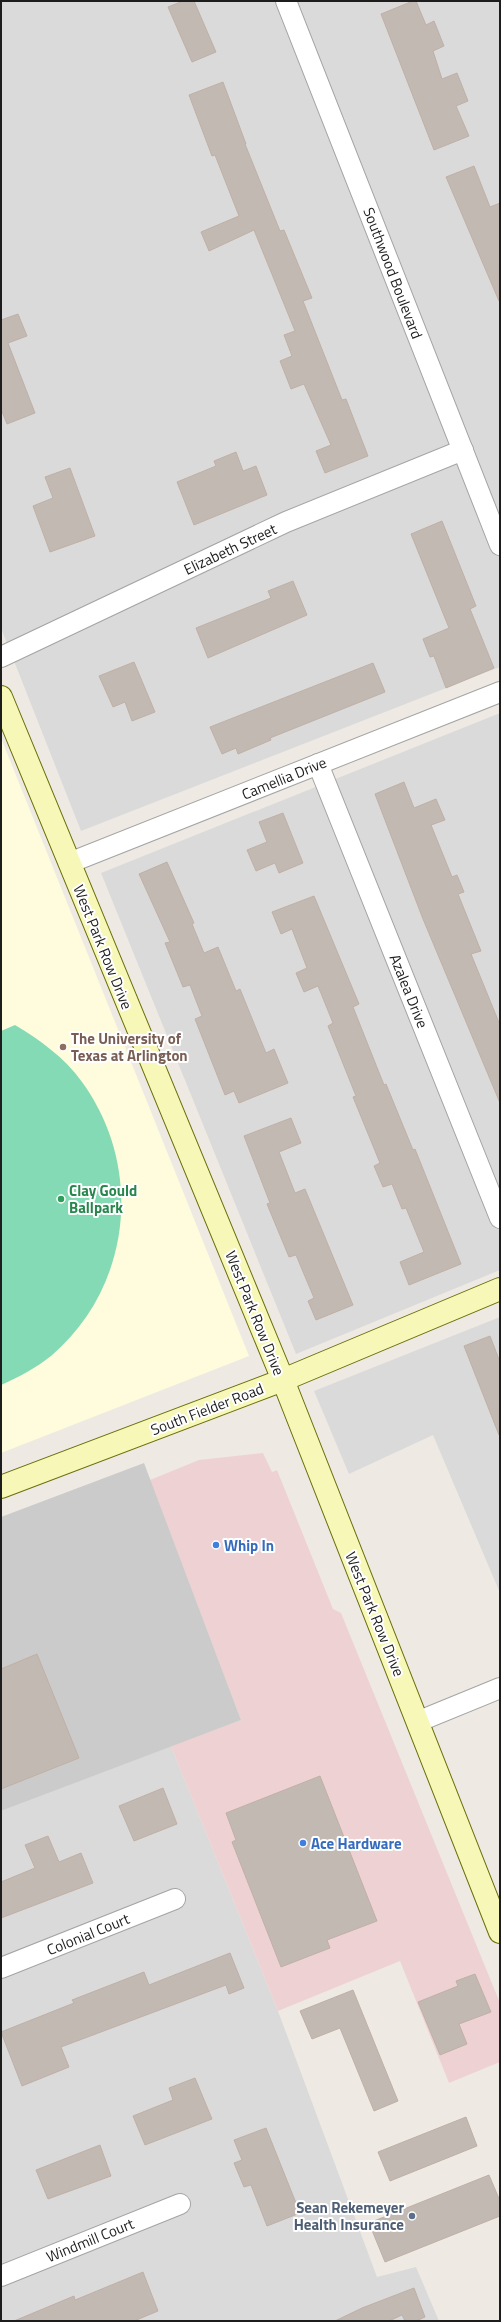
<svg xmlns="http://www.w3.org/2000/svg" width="501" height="2322" viewBox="0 0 501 2322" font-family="'Titillium Web',sans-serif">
<rect width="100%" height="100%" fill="#eeeae3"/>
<g fill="#dbdada">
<polygon points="1,1 500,1 500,667 81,831 1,628"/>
<polygon points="500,713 500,1270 296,1354 101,873"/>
<polygon points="500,1317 500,1593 433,1435 349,1474 314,1391"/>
<polygon points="171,1746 278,2011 377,2277 416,2267 439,2321 1,2321 1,1811"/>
</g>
<polygon fill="#eed2d3" points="263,1453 272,1472 277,1470 333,1609 341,1613 500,2003 500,2062 449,2083 400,1961 278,2011 171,1746 241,1720 150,1480 199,1460"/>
<polygon fill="#fefcdc" points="1,738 249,1356 1,1453"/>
<polygon fill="#cbcbcb" points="144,1463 241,1720 1,1811 1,1517"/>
<path fill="#83dab4" d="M15,1025C40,1040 65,1058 82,1082C144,1167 132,1287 51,1356C36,1368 19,1377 1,1385V1031Z"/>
<g fill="#c2b9b3" stroke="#bfb0a6">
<polygon points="183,1 194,1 216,52 192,62 168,7"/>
<polygon points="413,1 416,1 426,25 434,21 444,46 433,51 442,79 457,73 468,101 456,106 469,136 434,150 381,14"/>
<polygon points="223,82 246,144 245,144 280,231 284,230 312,298 303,301 342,400 346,399 368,456 325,473 316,451 331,445 304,384 291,389 280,361 292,356 284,335 295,331 254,230 209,251 201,232 239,216 215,155 212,156 189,95"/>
<polygon points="474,166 490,207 500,203 499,301 446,177"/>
<polygon points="18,314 27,336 8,343 35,413 7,424 1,409 1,320"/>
<polygon points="236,452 243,471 256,466 267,495 194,525 177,482 216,466 214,461"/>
<polygon points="70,468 95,536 50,552 33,506 53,498 45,477"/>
<polygon points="442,521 476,606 470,609 494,668 446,688 434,656 430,657 423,639 449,628 411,534"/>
<polygon points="293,581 307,615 208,658 196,628 271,598 268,591"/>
<polygon points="134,662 155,712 132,721 125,702 113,707 99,676"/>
<polygon points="373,663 385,692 270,738 271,740 238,754 236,748 222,754 210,727"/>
<polygon points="404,782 414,808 436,799 445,820 431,825 452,877 457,875 464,892 458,894 481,951 471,954 500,1025 500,1103 423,919 375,794"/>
<polygon points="283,813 303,863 279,873 275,863 256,871 247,850 267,842 259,822"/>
<polygon points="167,862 194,923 192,924 204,953 218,947 236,991 240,989 266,1053 274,1049 288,1083 239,1103 234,1091 225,1095 195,1019 202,1016 190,985 183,987 165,943 170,942 139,874"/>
<polygon points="314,896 359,1004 353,1007 384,1085 386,1084 413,1150 415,1149 461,1264 409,1285 400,1262 424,1252 406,1208 402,1209 392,1184 383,1187 374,1166 380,1163 353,1097 356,1096 328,1026 333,1023 318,986 304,992 296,973 307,968 292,929 281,934 272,912"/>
<polygon points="291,1118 301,1143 279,1152 295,1193 305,1189 353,1305 316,1320 308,1301 314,1298 296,1255 289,1257 267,1204 270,1203 244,1136"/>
<polygon points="490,1336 500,1362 499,1435 464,1346"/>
<polygon points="37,1654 79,1758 1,1789 1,1669"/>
<polygon points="320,1776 377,1921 327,1940 330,1948 281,1967 232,1842 236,1840 226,1813"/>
<polygon points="163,1788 177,1824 134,1841 119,1806"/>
<polygon points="48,1836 59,1862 81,1853 93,1883 1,1918 1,1882 35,1868 25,1845"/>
<polygon points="230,1953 244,1988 229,1994 226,1985 61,2047 69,2067 22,2086 1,2032 74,2003 72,2000 144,1972 149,1985"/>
<polygon points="475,1974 491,2012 459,2024 467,2044 440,2055 418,2002 458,1986 456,1981"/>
<polygon points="353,1990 398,2101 374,2111 340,2028 312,2039 300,2011"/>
<polygon points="195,2078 212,2119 145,2145 133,2116 173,2100 169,2088"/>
<polygon points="466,2117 477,2146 390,2181 378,2152"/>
<polygon points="266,2128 300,2213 267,2226 251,2185 244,2187 234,2163 242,2160 234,2140"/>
<polygon points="100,2145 111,2176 48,2199 36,2170"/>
<polygon points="489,2175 500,2201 500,2216 385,2262 369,2223"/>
<polygon points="143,2272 158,2311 134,2321 14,2321 74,2296 75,2300"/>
<polygon points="414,2288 425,2317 416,2321 405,2321 402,2315 389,2321 335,2321 362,2308"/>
</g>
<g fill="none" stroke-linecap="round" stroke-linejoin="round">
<g stroke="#a4a4a4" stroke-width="22">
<g id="minor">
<polyline points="286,1 500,545"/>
<polyline points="1,657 286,522 463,450"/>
<polyline points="318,764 500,1218"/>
<polyline points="69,863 500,692"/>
<polyline points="417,1722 500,1688"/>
<polyline points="1,1968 175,1899"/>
<polyline points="1,2276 180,2204"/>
</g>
</g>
<g stroke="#696f09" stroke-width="24">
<g id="secondary">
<polyline points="1,697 283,1380 500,1932"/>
<polyline points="1,1487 283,1380 500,1289"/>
</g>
</g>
<use href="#minor" stroke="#fff" stroke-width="20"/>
<use href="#secondary" stroke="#f7f7b8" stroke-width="22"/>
</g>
<circle fill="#8d6e63" stroke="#fff" stroke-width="1.5" cx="63" cy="1047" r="4"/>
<circle fill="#2e9e5b" stroke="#fff" stroke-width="1.5" cx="61" cy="1199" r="4"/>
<g fill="#3f7fe0" stroke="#fff" stroke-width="1.5">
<circle cx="216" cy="1545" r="4"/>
<circle cx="303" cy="1843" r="4"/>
</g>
<circle fill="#5c6f8a" stroke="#fff" stroke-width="1.5" cx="412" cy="2216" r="4"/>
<g text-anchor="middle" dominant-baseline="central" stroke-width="4" stroke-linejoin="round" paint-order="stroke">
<g font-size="15" fill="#1d1d1d" stroke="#fff">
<text transform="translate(393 273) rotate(69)">Southwood Boulevard</text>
<text transform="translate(230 549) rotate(-25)">Elizabeth Street</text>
<text transform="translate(284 778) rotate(-22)">Camellia Drive</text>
<text transform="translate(103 947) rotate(68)">West Park Row Drive</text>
<text transform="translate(409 991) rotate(68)">Azalea Drive</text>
<text transform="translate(255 1313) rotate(68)">West Park Row Drive</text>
<text transform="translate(207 1409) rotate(-21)">South Fielder Road</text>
<text transform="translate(375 1614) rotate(68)">West Park Row Drive</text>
<text transform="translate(88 1934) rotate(-22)">Colonial Court</text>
<text transform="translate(90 2240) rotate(-22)">Windmill Court</text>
</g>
<g font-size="15" font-weight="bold" fill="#785e54" stroke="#fff" text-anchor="start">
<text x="71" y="1038">The University of<tspan x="71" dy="17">Texas at Arlington</tspan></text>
</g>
<g font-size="15" font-weight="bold" fill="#27864d" stroke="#fff" text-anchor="start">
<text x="69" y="1190">Clay Gould<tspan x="69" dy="17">Ballpark</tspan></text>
</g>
<g font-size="15" font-weight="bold" fill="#366cbe" stroke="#fff" text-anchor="start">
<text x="224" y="1545">Whip In</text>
<text x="311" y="1843">Ace Hardware</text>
</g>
<g font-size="15" font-weight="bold" fill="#4e5e75" stroke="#fff" text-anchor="end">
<text x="404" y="2207">Sean Rekemeyer<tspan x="404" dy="17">Health Insurance</tspan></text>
</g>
</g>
<rect width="501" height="2322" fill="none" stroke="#1d1d1d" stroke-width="4"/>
</svg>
